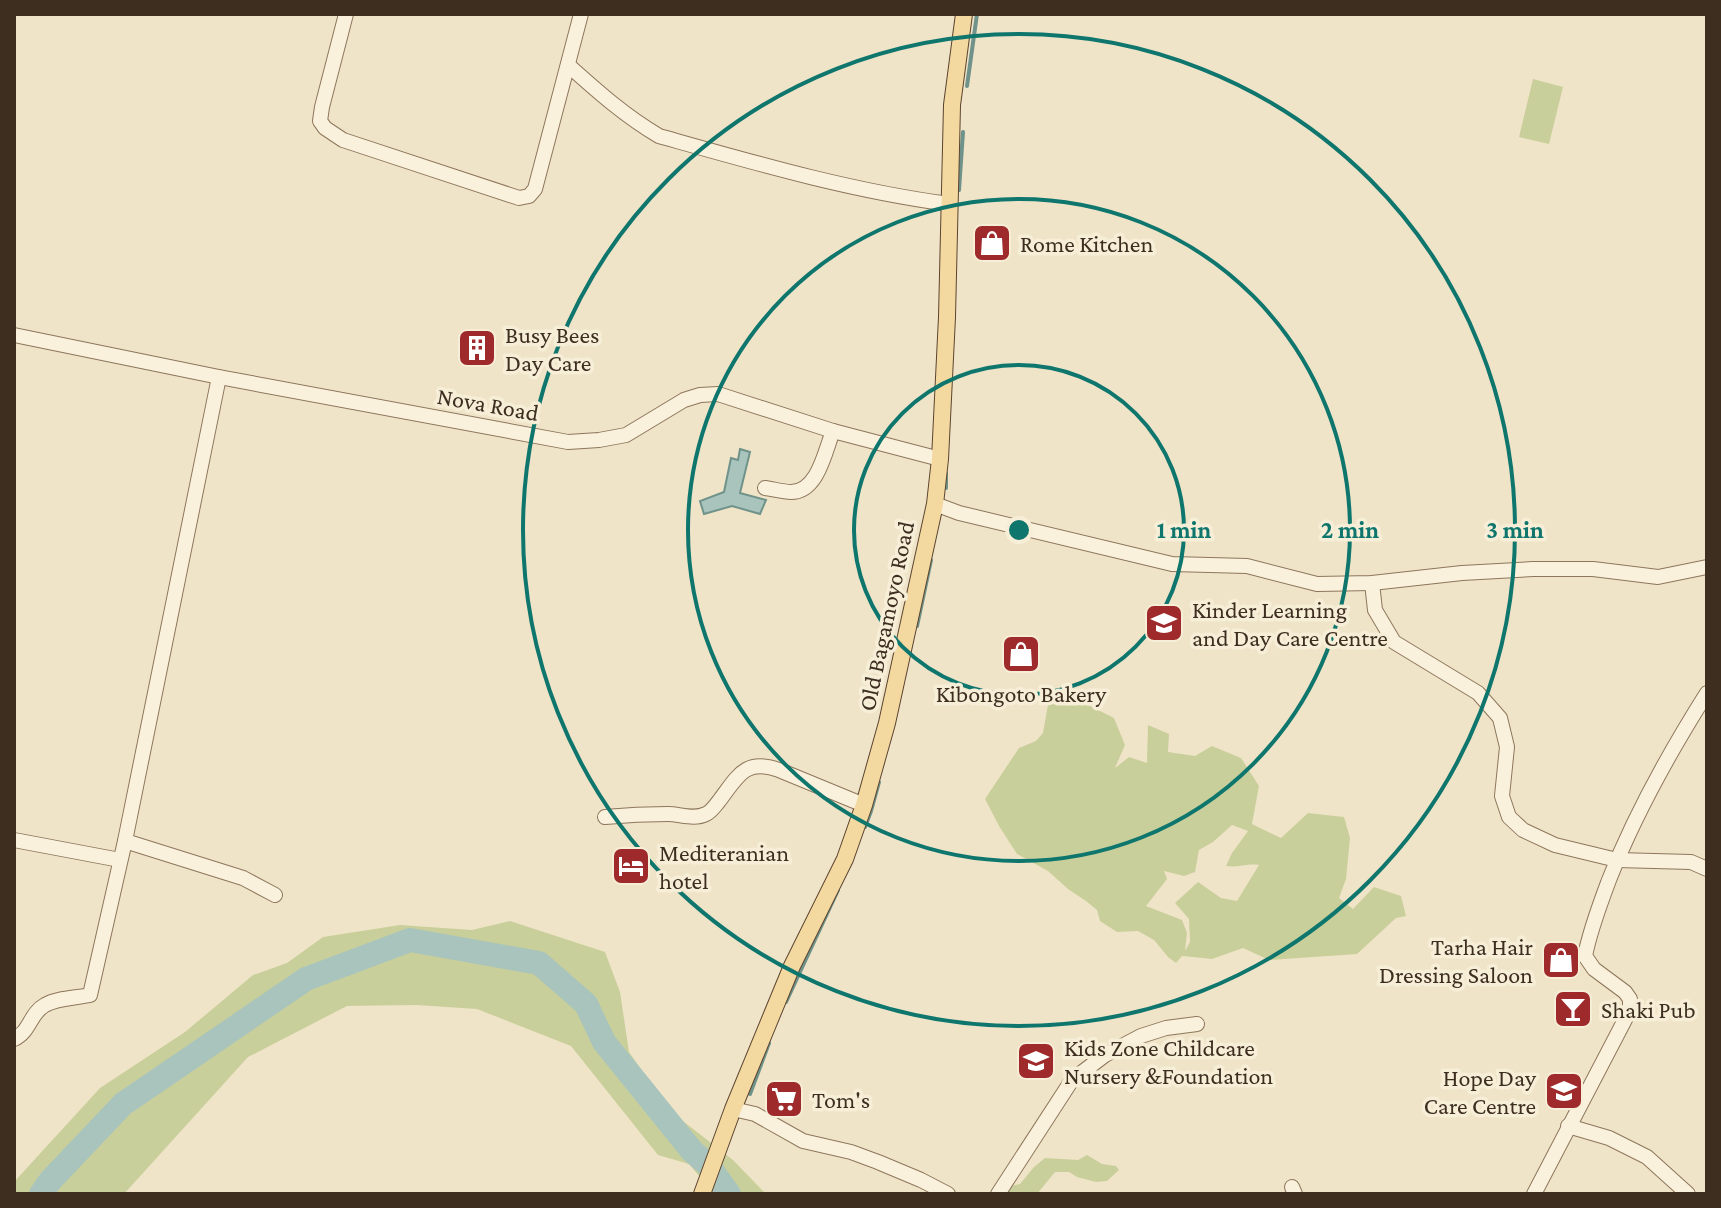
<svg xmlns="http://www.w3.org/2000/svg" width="1721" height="1208" viewBox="0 0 1721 1208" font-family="'Crimson Pro',serif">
<rect width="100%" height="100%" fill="#f0e4c8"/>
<g fill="#c9cf9b" fill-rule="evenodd">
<polygon points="1533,79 1563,87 1549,144 1519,137"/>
<path d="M1062,692L1114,718L1125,745L1115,768L1129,757L1147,763L1148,725L1169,734L1168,752L1195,756L1212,746L1241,758L1259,786L1252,824L1281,838L1308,813L1344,817L1350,838L1346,879L1339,898L1353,909L1374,887L1401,896L1406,916L1396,918L1357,954L1269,960L1243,948L1212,959L1182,956L1176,963L1168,957L1154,940L1138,931L1117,932L1100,921L1097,910L1086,901L1068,889L1048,871L1017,854L999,826L985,799L1019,748L1036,741L1043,733L1049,699ZM1232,825L1248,831L1232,853L1226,866C1238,868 1248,863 1259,865L1237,901L1221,898L1198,882L1175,903L1189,919L1190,942L1185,951L1187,933L1182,920L1146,906L1167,879L1164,871L1184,876L1195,872L1199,850L1213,842Z"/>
<polygon points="510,921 605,952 620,992 629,1052 670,1111 733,1160 766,1194 714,1194 689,1164 658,1155 571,1046 477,1009 416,1005 347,1006 248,1057 124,1194 14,1194 14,1182 100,1088 185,1032 253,975 287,963 323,937 400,925 472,930"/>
<polygon points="1087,1155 1102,1164 1116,1166 1119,1170 1107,1181 1096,1182 1077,1177 1069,1172 1055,1172 1037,1194 1002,1194 1005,1187 1020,1184 1034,1167 1045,1158 1078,1160"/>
</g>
<polygon fill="#a9c4bc" stroke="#6f938a" stroke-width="2" points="740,449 750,452 740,493 766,500 760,514 732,506 704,514 700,501 724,492 731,458 738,460"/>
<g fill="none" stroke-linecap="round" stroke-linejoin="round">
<g stroke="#6f938a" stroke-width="4">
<polyline points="967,86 977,14"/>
<polyline points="959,190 963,132"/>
<polyline points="946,488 946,473"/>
<polyline points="917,626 931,560"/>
<polyline points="865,827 871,811 879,782"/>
<polyline points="786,1002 838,890"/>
<polyline points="750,1094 769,1043"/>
<polyline points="718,1194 721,1184"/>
</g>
<polyline stroke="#a9c4bc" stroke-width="24" points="41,1194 50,1181 123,1104 306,979 410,940 539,963 586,1004 604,1042 692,1151 708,1165 729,1194"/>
<g stroke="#8d765c" stroke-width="16">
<g id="minor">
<polyline points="346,14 322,107 320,121 325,128 343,140 519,198 529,196 535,189 581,14"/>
<path d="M568,65C597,91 625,116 659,136C755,163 851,191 949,204"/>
<polyline points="14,335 219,377 568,442 599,440 626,435 684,400 700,395 718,394 833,431 940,459"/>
<path d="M765,488C773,489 783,492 791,492C818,492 825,451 833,431"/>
<polyline points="935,504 959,513 1172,564 1247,566 1317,584 1372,583 1462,573 1533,569 1593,569 1658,577 1707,567"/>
<polyline points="1372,583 1375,610 1394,642 1478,693 1500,718 1507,747 1502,796 1509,817 1523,830 1555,845 1617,860 1691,862 1707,869"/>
<path d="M605,817C626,815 647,814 668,814C680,814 694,820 706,814C711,812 715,806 719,801C738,776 745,758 779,770L864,805"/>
<polyline points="14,840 120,860"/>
<polyline points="125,841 243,878 275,895"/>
<path d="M14,1039C30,1032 30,1013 45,1005C57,998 76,998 90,995L125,841L219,377"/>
<polyline points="733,1109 755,1114 803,1141 851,1152 878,1162 921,1180 948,1194"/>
<polyline points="1568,1126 1609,1138 1647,1157 1688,1194"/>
<polyline points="1292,1187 1295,1194"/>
<polyline points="998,1194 1072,1080 1105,1055 1141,1036 1166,1028 1197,1024"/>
<path d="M1534,1194L1630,1010V999L1625,992L1594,969L1585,956C1590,930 1600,904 1609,880C1635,814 1669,753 1707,693"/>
</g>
</g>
<g stroke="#5b4430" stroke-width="18">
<polyline id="major" points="702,1194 733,1109 792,966 845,859 864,805 887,723 935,504 940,459 947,317 952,105 964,14"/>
</g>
<use href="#minor" stroke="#faf1dc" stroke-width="14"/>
<use href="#major" stroke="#f3d9a0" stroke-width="16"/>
</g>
<g fill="none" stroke="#0f766e" stroke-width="4">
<circle cx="1019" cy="530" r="165"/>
<circle cx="1019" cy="530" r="331"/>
<circle cx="1019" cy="530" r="496"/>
</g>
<defs>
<g id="shop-square" transform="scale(2)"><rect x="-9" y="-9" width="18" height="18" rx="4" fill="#9e2a2b" stroke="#f7eed8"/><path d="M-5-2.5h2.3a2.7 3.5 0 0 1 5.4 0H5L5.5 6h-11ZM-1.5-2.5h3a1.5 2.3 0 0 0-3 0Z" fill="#fff"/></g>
<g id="building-square" transform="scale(2)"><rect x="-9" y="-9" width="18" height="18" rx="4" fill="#9e2a2b" stroke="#f7eed8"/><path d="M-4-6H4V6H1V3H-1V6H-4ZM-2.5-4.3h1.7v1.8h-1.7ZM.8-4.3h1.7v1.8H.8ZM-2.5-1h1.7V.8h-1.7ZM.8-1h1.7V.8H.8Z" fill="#fff"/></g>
<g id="school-square" transform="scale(2)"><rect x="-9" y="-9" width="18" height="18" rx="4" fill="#9e2a2b" stroke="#f7eed8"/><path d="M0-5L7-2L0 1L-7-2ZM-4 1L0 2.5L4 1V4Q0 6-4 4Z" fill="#fff"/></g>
<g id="hotel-square" transform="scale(2)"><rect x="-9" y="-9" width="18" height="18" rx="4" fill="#9e2a2b" stroke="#f7eed8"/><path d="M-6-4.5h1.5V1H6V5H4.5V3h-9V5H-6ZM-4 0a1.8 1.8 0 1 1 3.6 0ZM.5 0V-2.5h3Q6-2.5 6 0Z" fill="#fff"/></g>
<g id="bar-square" transform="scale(2)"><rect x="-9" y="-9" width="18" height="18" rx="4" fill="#9e2a2b" stroke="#f7eed8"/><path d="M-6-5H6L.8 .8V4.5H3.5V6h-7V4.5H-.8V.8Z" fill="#fff"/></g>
<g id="supermarket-square" transform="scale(2)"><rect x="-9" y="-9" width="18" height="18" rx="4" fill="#9e2a2b" stroke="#f7eed8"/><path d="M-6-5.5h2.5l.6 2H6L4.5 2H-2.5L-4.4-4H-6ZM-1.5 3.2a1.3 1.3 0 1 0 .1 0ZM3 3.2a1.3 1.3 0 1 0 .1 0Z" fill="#fff"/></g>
</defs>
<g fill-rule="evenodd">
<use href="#shop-square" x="992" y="243"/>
<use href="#building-square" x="477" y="348"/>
<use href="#school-square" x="1164" y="623"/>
<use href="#shop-square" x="1021" y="654"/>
<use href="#hotel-square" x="631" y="866"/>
<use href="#shop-square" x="1561" y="960"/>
<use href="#bar-square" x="1573" y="1009"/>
<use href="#school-square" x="1036" y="1061"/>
<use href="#school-square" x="1564" y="1091"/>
<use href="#supermarket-square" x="784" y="1099"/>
</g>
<g text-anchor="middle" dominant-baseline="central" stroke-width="7" stroke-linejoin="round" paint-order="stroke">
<g font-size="24" fill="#3d2e20" stroke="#f7eed8" text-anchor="start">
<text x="1020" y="243">Rome Kitchen</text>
<text x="505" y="334">Busy Bees<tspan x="505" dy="28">Day Care</tspan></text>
<text x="1192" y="609">Kinder Learning<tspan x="1192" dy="28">and Day Care Centre</tspan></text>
<text x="1021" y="693" text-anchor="middle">Kibongoto Bakery</text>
<text x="659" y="852">Mediteranian<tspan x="659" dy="28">hotel</tspan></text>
<text x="1533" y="946" text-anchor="end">Tarha Hair<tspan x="1533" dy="28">Dressing Saloon</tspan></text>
<text x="1601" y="1009">Shaki Pub</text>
<text x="1064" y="1047">Kids Zone Childcare<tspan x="1064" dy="28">Nursery &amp;Foundation</tspan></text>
<text x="1536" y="1077" text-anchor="end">Hope Day<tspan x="1536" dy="28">Care Centre</tspan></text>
<text x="812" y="1099">Tom's</text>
</g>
<g font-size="24" fill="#3d2e20" stroke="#f7eed8">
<text transform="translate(488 404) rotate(10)">Nova Road</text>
<text transform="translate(886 616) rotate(-78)">Old Bagamoyo Road</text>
</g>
</g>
<circle cx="1019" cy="530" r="12" fill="#0f766e" stroke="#f7eed8" stroke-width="4"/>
<g font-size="24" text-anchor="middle" font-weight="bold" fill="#0f766e" stroke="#f7eed8" stroke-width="7" stroke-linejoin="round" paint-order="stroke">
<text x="1184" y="538">1 min</text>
<text x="1350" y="538">2 min</text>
<text x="1515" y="538">3 min</text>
</g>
<rect width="1721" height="1208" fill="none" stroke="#3d2e20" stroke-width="32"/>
</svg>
